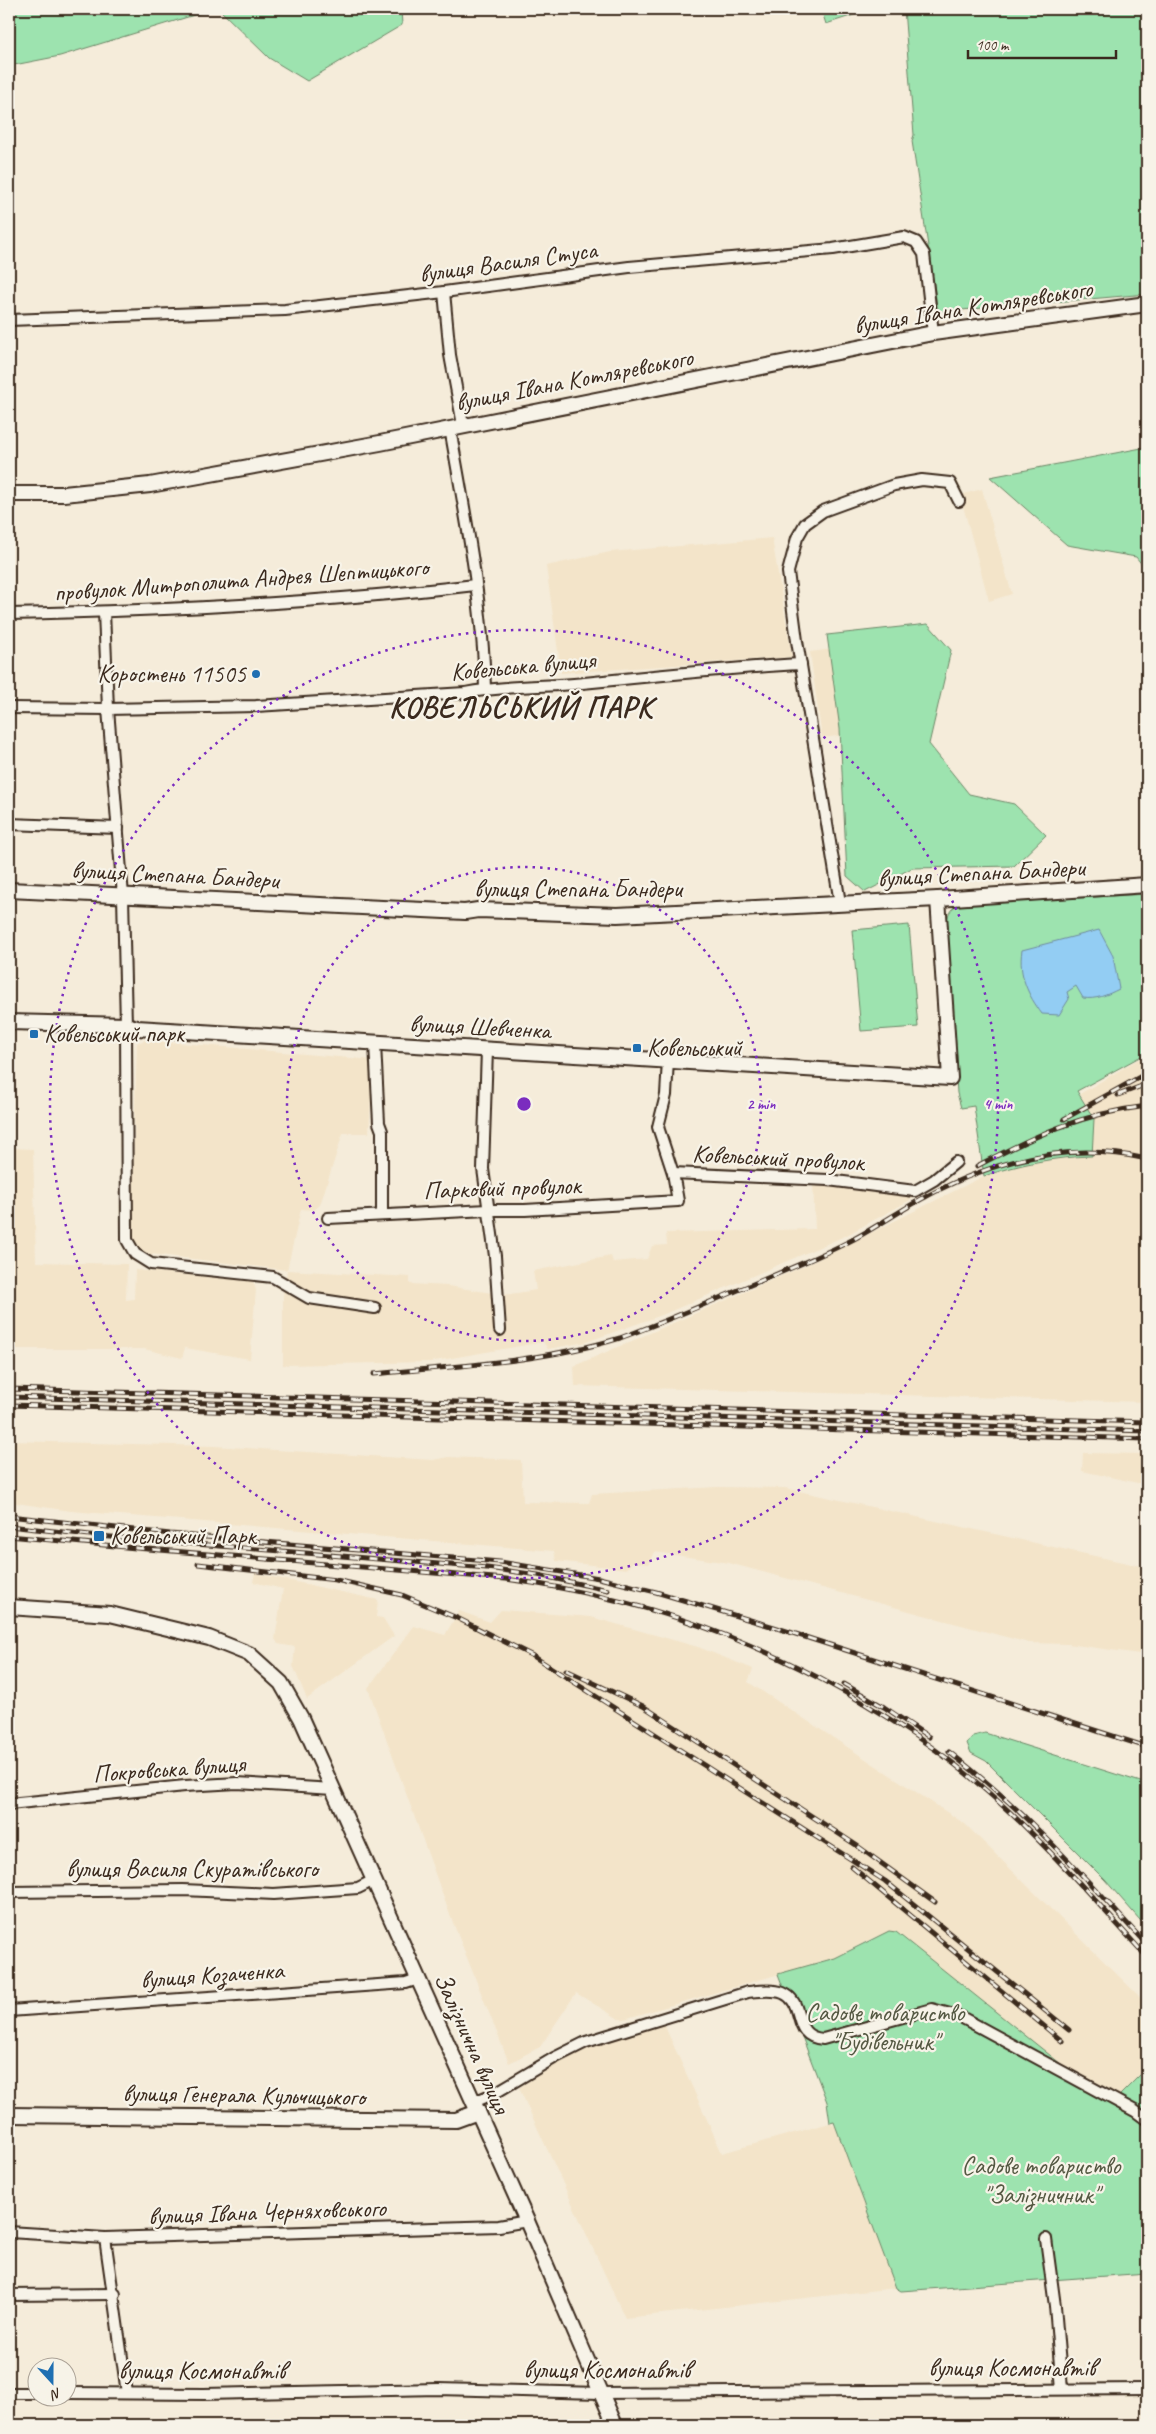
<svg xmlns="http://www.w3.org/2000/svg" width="1156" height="2434" viewBox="0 0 1156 2434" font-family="Caveat,sans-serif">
<rect width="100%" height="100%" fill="#f5ecda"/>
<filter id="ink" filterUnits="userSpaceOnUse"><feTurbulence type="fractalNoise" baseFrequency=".02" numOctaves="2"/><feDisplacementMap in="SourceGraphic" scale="10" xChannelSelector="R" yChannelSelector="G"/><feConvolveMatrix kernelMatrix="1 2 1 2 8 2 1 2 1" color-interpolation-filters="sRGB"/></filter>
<g filter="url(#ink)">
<g fill="#f3e4c9">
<polygon points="982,489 1012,594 989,601 960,495"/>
<polygon points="772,538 792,657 561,673 546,566 610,552"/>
<polygon points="833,649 845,735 822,738 810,652"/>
<polygon points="146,1040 373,1060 369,1133 343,1133 320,1205 314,1210 301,1209 287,1270 410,1277 410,1284 448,1286 504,1295 536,1290 533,1271 611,1256 613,1262 647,1259 652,1246 667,1245 666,1233 815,1229 813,1182 921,1194 845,1236 662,1315 586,1342 548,1349 543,1342 429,1362 283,1365 283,1296 287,1270 143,1253 131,1241 137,1043"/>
<polygon points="1147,1054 1147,1402 575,1386 574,1366 809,1264 984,1176 1017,1165 1051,1159 1092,1156 1094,1119 1080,1094"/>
<polygon points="9,1148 33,1149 36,1262 127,1264 126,1300 134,1299 135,1270 253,1281 256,1290 250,1359 185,1348 182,1358 144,1349 9,1349"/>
<polygon points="9,1441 214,1446 433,1460 448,1457 521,1460 523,1502 589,1503 592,1494 717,1487 785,1488 1145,1567 1147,1573 1147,1655 1068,1644 1029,1643 729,1563 655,1552 649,1564 632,1562 627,1569 556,1561 554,1551 71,1511 9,1502"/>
<polygon points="1083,1453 1147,1454 1147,1485 1082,1471"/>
<polygon points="255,1573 378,1600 376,1617 383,1618 394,1636 307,1699 293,1666 295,1647 278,1644 275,1639 283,1589 253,1582"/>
<polygon points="501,1610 591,1617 698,1647 753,1669 748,1682 965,1824 1147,2004 1147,2068 1111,2104 893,1931 873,1938 835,1958 624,2019 619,2019 576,1993 540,2047 509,2063 450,1915 368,1688 414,1626 445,1635 459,1611 490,1622"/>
<polygon points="663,2022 722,2153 830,2123 836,2127 896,2288 625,2318 519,2088 572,2051 586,2044 633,2035"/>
</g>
<g fill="#9de3af" stroke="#6c8666">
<polygon points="9,9 214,9 60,56 9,66"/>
<polygon points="219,9 401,9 402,25 307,81 269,58"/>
<polygon points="821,9 872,9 826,24"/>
<polygon points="904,9 1147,9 1147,294 938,312 912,141 914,135"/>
<polygon points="1147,447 1147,571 1136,557 1067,545 990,477"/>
<polygon points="928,624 951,650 929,744 969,794 1014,804 1046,835 1014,866 912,868 865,892 847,876 840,729 827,635"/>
<path d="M1147,894V1053L1077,1091L1094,1119L1092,1156C1054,1157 1020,1164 984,1176L974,1106L961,1108L957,1093L947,944C947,930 943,913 957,905Z"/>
<polygon points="909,925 918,1027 861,1031 852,930"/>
<polygon points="985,1733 1147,1784 1147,1928 1105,1880 986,1761 971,1753 967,1743 973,1736"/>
<polygon points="889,1931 896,1932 1111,2104 1147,2068 1147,2273 901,2291 896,2288 834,2122 830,2123 827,2102 778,1974 835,1958"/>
</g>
<path fill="#93cdf3" stroke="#708c9e" d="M1099,930L1113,956L1119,989C1107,995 1096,1000 1083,998L1076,986L1067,992L1069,999L1059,1015L1042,1014C1028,995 1018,975 1022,950Z"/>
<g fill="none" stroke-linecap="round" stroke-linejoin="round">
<g stroke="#3b2a1e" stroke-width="14">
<g id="street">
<polyline points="444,292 450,355 463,425"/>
<polyline points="9,320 285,310 444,292 629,267 833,249 904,237 916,242 924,254 933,333"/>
<path d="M450,428C465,514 483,602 485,689"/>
<polyline points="104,612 108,709 123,896 126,1025 127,1240 135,1254 151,1264 273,1277 309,1298 375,1308"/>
<path d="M9,614C164,611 320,603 475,585"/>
<path d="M9,708L108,709L256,706L465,693C501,686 538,687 574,684C650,676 725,668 801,664"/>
<polyline points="9,824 118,828"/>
<polyline points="840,903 797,641 788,572 797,538 805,524 823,511 894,485 922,480 950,483 959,501"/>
<polyline points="375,1044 379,1123 382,1131 382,1214"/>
<polyline points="487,1050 483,1169 495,1256 500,1330"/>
<polyline points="673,1173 828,1180 915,1191 934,1180 956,1162"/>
<polyline points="328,1218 488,1210 525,1210 678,1201 673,1173 658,1127 666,1095 668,1060"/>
<polyline points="9,1804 185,1786 237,1783 333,1789"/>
<polyline points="9,1892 183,1890 274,1894 358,1888 374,1880"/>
<polyline points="9,2011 406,1983 418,1979"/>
<path d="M474,2102L495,2093L554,2058L586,2042L748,1992C759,1991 773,1989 783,1993C807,2003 790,2037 823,2039L932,2009L961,2017L1135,2111L1147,2120"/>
<polyline points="9,2232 105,2238 499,2226 527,2221"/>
<polyline points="105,2238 127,2393"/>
<polyline points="1046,2239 1055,2306 1062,2389"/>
<polyline points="9,2295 115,2294"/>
<polyline points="9,2393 38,2393"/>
<polyline points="68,2393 204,2394 438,2389 600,2393 1147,2389"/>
</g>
</g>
<g stroke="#3b2a1e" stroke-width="18">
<g id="secondary">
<polyline points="9,494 64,494 150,485 380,443 933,333 1147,304"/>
<polyline points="9,890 465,912 478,910 617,915 938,899 1147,885"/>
<polyline points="9,1022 126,1025 137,1028 950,1078 938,899"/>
<polyline points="9,1607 110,1614 209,1638 249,1654 281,1683 301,1718 527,2221 615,2425"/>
<polyline points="9,2115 456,2120 478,2112"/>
</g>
</g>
<use href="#street" stroke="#f7f3e8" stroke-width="10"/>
<use href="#secondary" stroke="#f7f3e8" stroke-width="14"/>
<g stroke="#3b2a1e" stroke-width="5">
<g id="rail">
<polyline points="1118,1095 1147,1084"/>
<polyline points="1064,1119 1147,1073"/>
<path d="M977,1166C1036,1135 1080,1114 1147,1106"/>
<path d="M374,1374C456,1366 542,1362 620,1338C659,1324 698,1307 736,1291C774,1275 813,1260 850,1241C877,1227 902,1209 929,1195C997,1159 1070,1141 1147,1159"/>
<polyline points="9,1389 1147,1422"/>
<polyline points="9,1397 1147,1431"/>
<polyline points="9,1405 1147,1439"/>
<polyline points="9,1516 170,1534 500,1562 599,1578 656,1592 774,1627 1147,1747"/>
<polyline points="9,1526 99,1536 487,1568 538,1575 608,1590"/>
<path d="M9,1536L136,1548L506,1579C665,1601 798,1654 930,1746C1011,1803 1080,1884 1147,1957"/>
<polyline points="198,1564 336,1580 402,1595 457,1618 533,1656 885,1881 1069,2030"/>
<polyline points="566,1670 643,1706 856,1845 935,1902"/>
<polyline points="844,1684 884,1707 929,1737"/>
<path d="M949,1752C1023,1808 1084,1877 1147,1945"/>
<polyline points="852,1867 1062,2041"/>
</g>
</g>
<use href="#rail" stroke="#f7f3e8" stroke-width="3" stroke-dasharray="9" stroke-linecap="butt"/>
</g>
</g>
<g fill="none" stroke="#7b2cbf" stroke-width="2.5" stroke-dasharray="2.5 5">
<circle cx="524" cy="1104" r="237"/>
<circle cx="524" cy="1104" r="474"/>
</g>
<g fill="#1f6fb2" stroke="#f7f3e8" stroke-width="2">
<circle cx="256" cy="674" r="5"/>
<rect x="29" y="1029" width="10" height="10" rx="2.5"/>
<rect x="632" y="1043" width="10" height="10" rx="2.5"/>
<rect x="93" y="1530" width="12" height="12" rx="2.5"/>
</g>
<g text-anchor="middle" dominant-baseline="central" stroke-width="4.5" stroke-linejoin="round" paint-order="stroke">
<g font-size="25" fill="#3b2a1e" stroke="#f7f3e8">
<text transform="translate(508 262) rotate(-8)">вулиця Василя Стуса</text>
<text transform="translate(973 307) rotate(-9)">вулиця Івана Котляревського</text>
<text transform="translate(574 380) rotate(-11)">вулиця Івана Котляревського</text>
<text transform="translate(241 580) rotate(-4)">провулок Митрополита Андрея Шептицького</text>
<text transform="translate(523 666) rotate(-5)">Ковельська вулиця</text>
<text transform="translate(981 873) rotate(-3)">вулиця Степана Бандери</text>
<text transform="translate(175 875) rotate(3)">вулиця Степана Бандери</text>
<text x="578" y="889">вулиця Степана Бандери</text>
<text transform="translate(480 1027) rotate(3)">вулиця Шевченка</text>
<text transform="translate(778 1158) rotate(3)">Ковельський провулок</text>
<text transform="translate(502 1188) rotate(-2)">Парковий провулок</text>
<text transform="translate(169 1769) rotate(-4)">Покровська вулиця</text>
<text x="192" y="1869">вулиця Василя Скуратівського</text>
<text transform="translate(212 1975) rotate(-4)">вулиця Козаченка</text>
<text transform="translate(472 2043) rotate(66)">Залізнична вулиця</text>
<text transform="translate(244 2095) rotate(1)">вулиця Генерала Кульчицького</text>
<text transform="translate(267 2212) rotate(-2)">вулиця Івана Черняховського</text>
<text x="1012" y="2368">вулиця Космонавтів</text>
<text x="607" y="2370">вулиця Космонавтів</text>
<text x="202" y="2371">вулиця Космонавтів</text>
</g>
<g font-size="25" fill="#3b2a1e" stroke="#f7f3e8" text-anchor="start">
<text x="246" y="674" text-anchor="end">Коростень 11505</text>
<text x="44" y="1034">Ковельський парк</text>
<text x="647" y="1048">Ковельський</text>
<text x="110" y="1536">Ковельський Парк</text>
</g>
<g font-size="25" fill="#545842" stroke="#f7f3e8">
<text x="885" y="2013">Садове товариство<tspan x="885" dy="29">"Будівельник"</tspan></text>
<text x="1041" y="2166">Садове товариство<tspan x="1041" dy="29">"Залізничник"</tspan></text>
</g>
<g font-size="30" font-weight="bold" letter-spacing="1" fill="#3b2a1e" stroke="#f7f3e8">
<text x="521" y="707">КОВЕЛЬСЬКИЙ ПАРК</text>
</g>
</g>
<circle cx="524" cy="1104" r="8" fill="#7b2cbf" stroke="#f7f3e8" stroke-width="2.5"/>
<g font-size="15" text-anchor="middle" font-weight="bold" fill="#7b2cbf" stroke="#f7f3e8" stroke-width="4.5" stroke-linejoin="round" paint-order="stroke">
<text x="761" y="1109">2 min</text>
<text x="998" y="1109">4 min</text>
</g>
<rect width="1156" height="2434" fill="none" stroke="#f7f3e8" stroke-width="30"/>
<rect x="15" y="15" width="1126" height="2404" fill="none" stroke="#3b2a1e" stroke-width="2" filter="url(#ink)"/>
<g transform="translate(52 2382) rotate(159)"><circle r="24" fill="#f7f3e8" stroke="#aca397"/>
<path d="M0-4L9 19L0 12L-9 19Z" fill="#1f6fb2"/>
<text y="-8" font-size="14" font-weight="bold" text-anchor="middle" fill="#3b2a1e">N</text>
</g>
<path d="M968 50v8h148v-8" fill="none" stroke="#3b2a1e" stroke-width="2.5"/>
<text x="976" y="50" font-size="15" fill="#3b2a1e" stroke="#f7f3e8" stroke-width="4" paint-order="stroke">100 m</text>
</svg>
